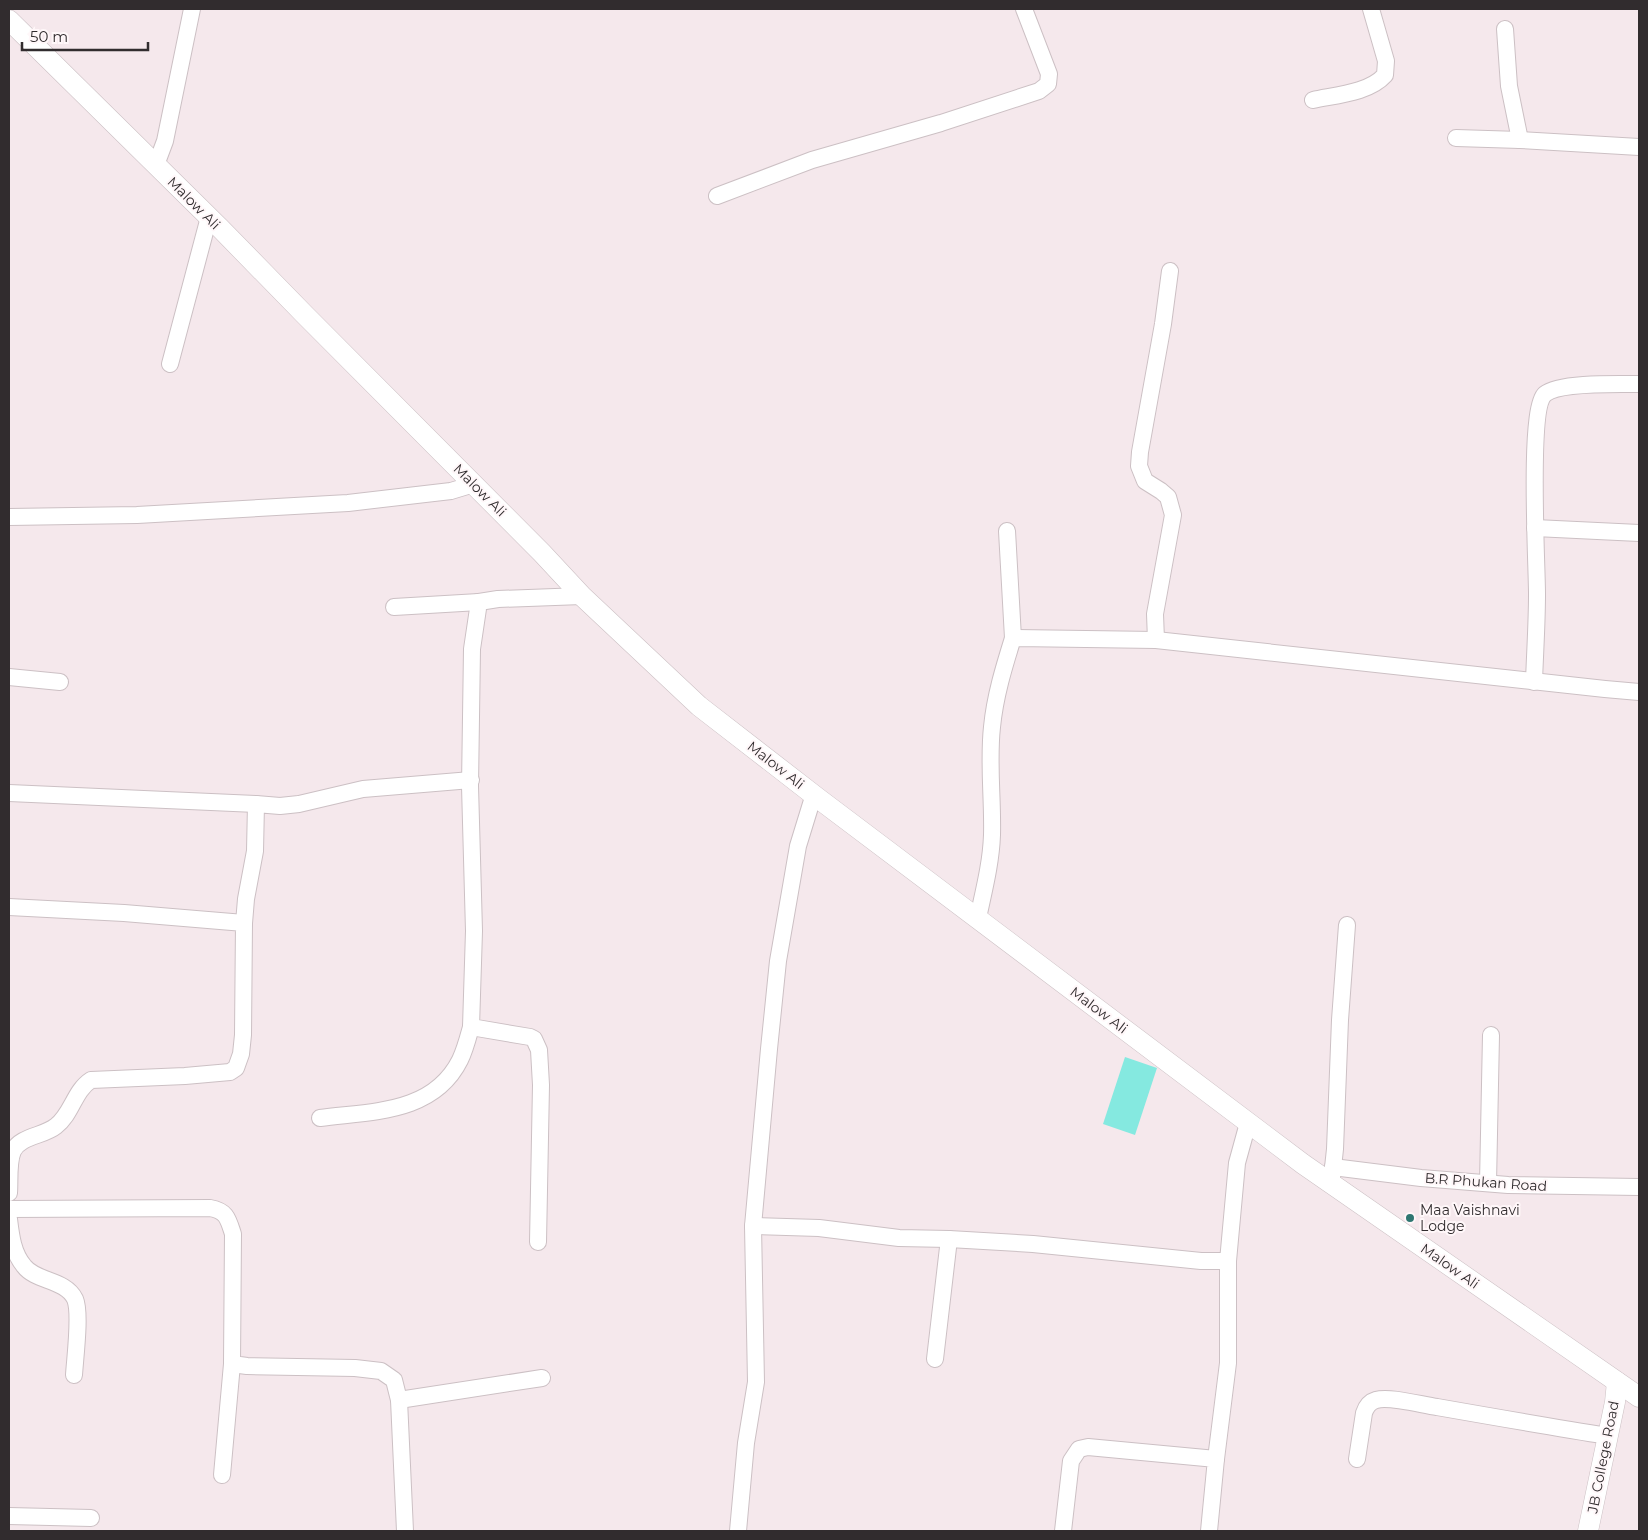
<svg xmlns="http://www.w3.org/2000/svg" width="1648" height="1540" viewBox="0 0 1648 1540" font-family="Montserrat,sans-serif">
<rect width="100%" height="100%" fill="#f5e8ec"/>
<polygon fill="#85e9e0" points="1125,1057 1157,1068 1135,1135 1103,1124"/>
<g fill="none" stroke-linecap="round" stroke-linejoin="round">
<g stroke="#ccc0c4" stroke-width="18">
<g id="minor">
<polyline points="1505,29 1509,86 1520,140"/>
<path d="M1313,100C1336,95 1369,93 1385,75L1386,61L1371,9"/>
<polyline points="1456,138 1520,140 1639,147"/>
<polyline points="156,165 165,141 192,9"/>
<polyline points="717,196 812,160 941,123 1039,91 1048,84 1049,74 1024,9"/>
<polyline points="170,364 209,217"/>
<polyline points="9,517 137,515 348,503 451,491 474,484"/>
<polyline points="1535,528 1639,533"/>
<polyline points="1007,531 1013,638"/>
<polyline points="394,607 479,602"/>
<polyline points="1156,640 1155,614 1173,515 1168,497 1161,491 1145,481 1139,466 1140,452 1163,324 1170,271"/>
<polyline points="9,677 60,682"/>
<path d="M1534,682C1535,652 1537,623 1537,594C1537,564 1528,409 1545,394C1559,382 1619,384 1639,384"/>
<polyline points="9,793 256,804"/>
<path d="M9,907L124,913L244,923L243,1035L241,1054L236,1068L230,1072L185,1076L91,1080C74,1091 72,1114 56,1126C44,1136 20,1136 13,1151C8,1162 10,1181 9,1193"/>
<path d="M978,918C984,890 991,863 992,835C993,799 988,763 992,727C995,696 1004,667 1013,638L1156,640L1605,689L1639,692"/>
<polyline points="244,923 246,899 255,851 256,804 280,806 299,804 363,789 471,780"/>
<path d="M320,1118C371,1111 433,1114 460,1060C465,1050 468,1038 471,1027"/>
<polyline points="1333,1167 1421,1178 1508,1185 1639,1187"/>
<polyline points="1332,1177 1335,1149 1340,1020 1347,925"/>
<polyline points="1488,1183 1491,1035"/>
<path d="M9,1209L210,1208C227,1211 228,1219 233,1234L232,1364L247,1366L355,1368L381,1371L394,1380L399,1400L405,1531"/>
<path d="M9,1219C11,1236 13,1253 24,1266C36,1282 65,1279 75,1299C81,1313 75,1358 74,1375"/>
<polyline points="753,1226 819,1228 899,1238 949,1239 1033,1244 1201,1261 1228,1261 1237,1163 1248,1123"/>
<polyline points="538,1242 541,1085 539,1050 534,1039 530,1037 471,1027 474,931 470,786 472,649 479,602 498,599 582,596"/>
<polyline points="935,1359 949,1239"/>
<polyline points="399,1400 542,1378"/>
<polyline points="1216,1459 1228,1363 1228,1261"/>
<path d="M1357,1459L1364,1413C1366,1407 1369,1402 1376,1400C1390,1396 1422,1405 1437,1407C1494,1417 1551,1427 1608,1436"/>
<polyline points="222,1475 232,1364"/>
<polyline points="9,1516 91,1518"/>
<polyline points="738,1531 746,1443 756,1382 753,1226 769,1049 778,961 798,846 814,794"/>
<polyline points="1063,1531 1071,1461 1079,1449 1088,1447 1216,1459 1209,1531"/>
</g>
</g>
<g stroke="#ccc0c4" stroke-width="21">
<g id="tertiary">
<polyline points="9,20 220,228 304,314 542,553 582,596 699,706 819,799 1303,1164 1639,1397"/>
<polyline points="1588,1531 1615,1402 1617,1382"/>
</g>
</g>
<use href="#minor" stroke="#fff" stroke-width="16"/>
<use href="#tertiary" stroke="#fff" stroke-width="20"/>
</g>
<circle fill="#2e7671" stroke="#fff7f9" stroke-width="2" cx="1410" cy="1218" r="5"/>
<g text-anchor="middle" dominant-baseline="central" stroke-width="4" stroke-linejoin="round" paint-order="stroke">
<g font-size="14" fill="#312c2e" stroke="#fff7f9">
<text transform="translate(194 203) rotate(45)">Malow Ali</text>
<text transform="translate(480 490) rotate(45)">Malow Ali</text>
<text transform="translate(776 765) rotate(38)">Malow Ali</text>
<text transform="translate(1099 1010) rotate(37)">Malow Ali</text>
<text transform="translate(1486 1182) rotate(4)">B.R Phukan Road</text>
<text transform="translate(1450 1266) rotate(35)">Malow Ali</text>
<text transform="translate(1603 1457) rotate(-79)">JB College Road</text>
</g>
<g font-size="14" fill="#312c2e" stroke="#fff7f9" text-anchor="start">
<text x="1420" y="1210">Maa Vaishnavi<tspan x="1420" dy="16">Lodge</tspan></text>
</g>
</g>
<rect width="1648" height="1540" fill="none" stroke="#312c2e" stroke-width="20"/>
<path d="M22 42v8h126v-8" fill="none" stroke="#312c2e" stroke-width="2.5"/>
<text x="30" y="42" font-size="15" fill="#312c2e" stroke="#fff7f9" stroke-width="4" paint-order="stroke">50 m</text>
</svg>
